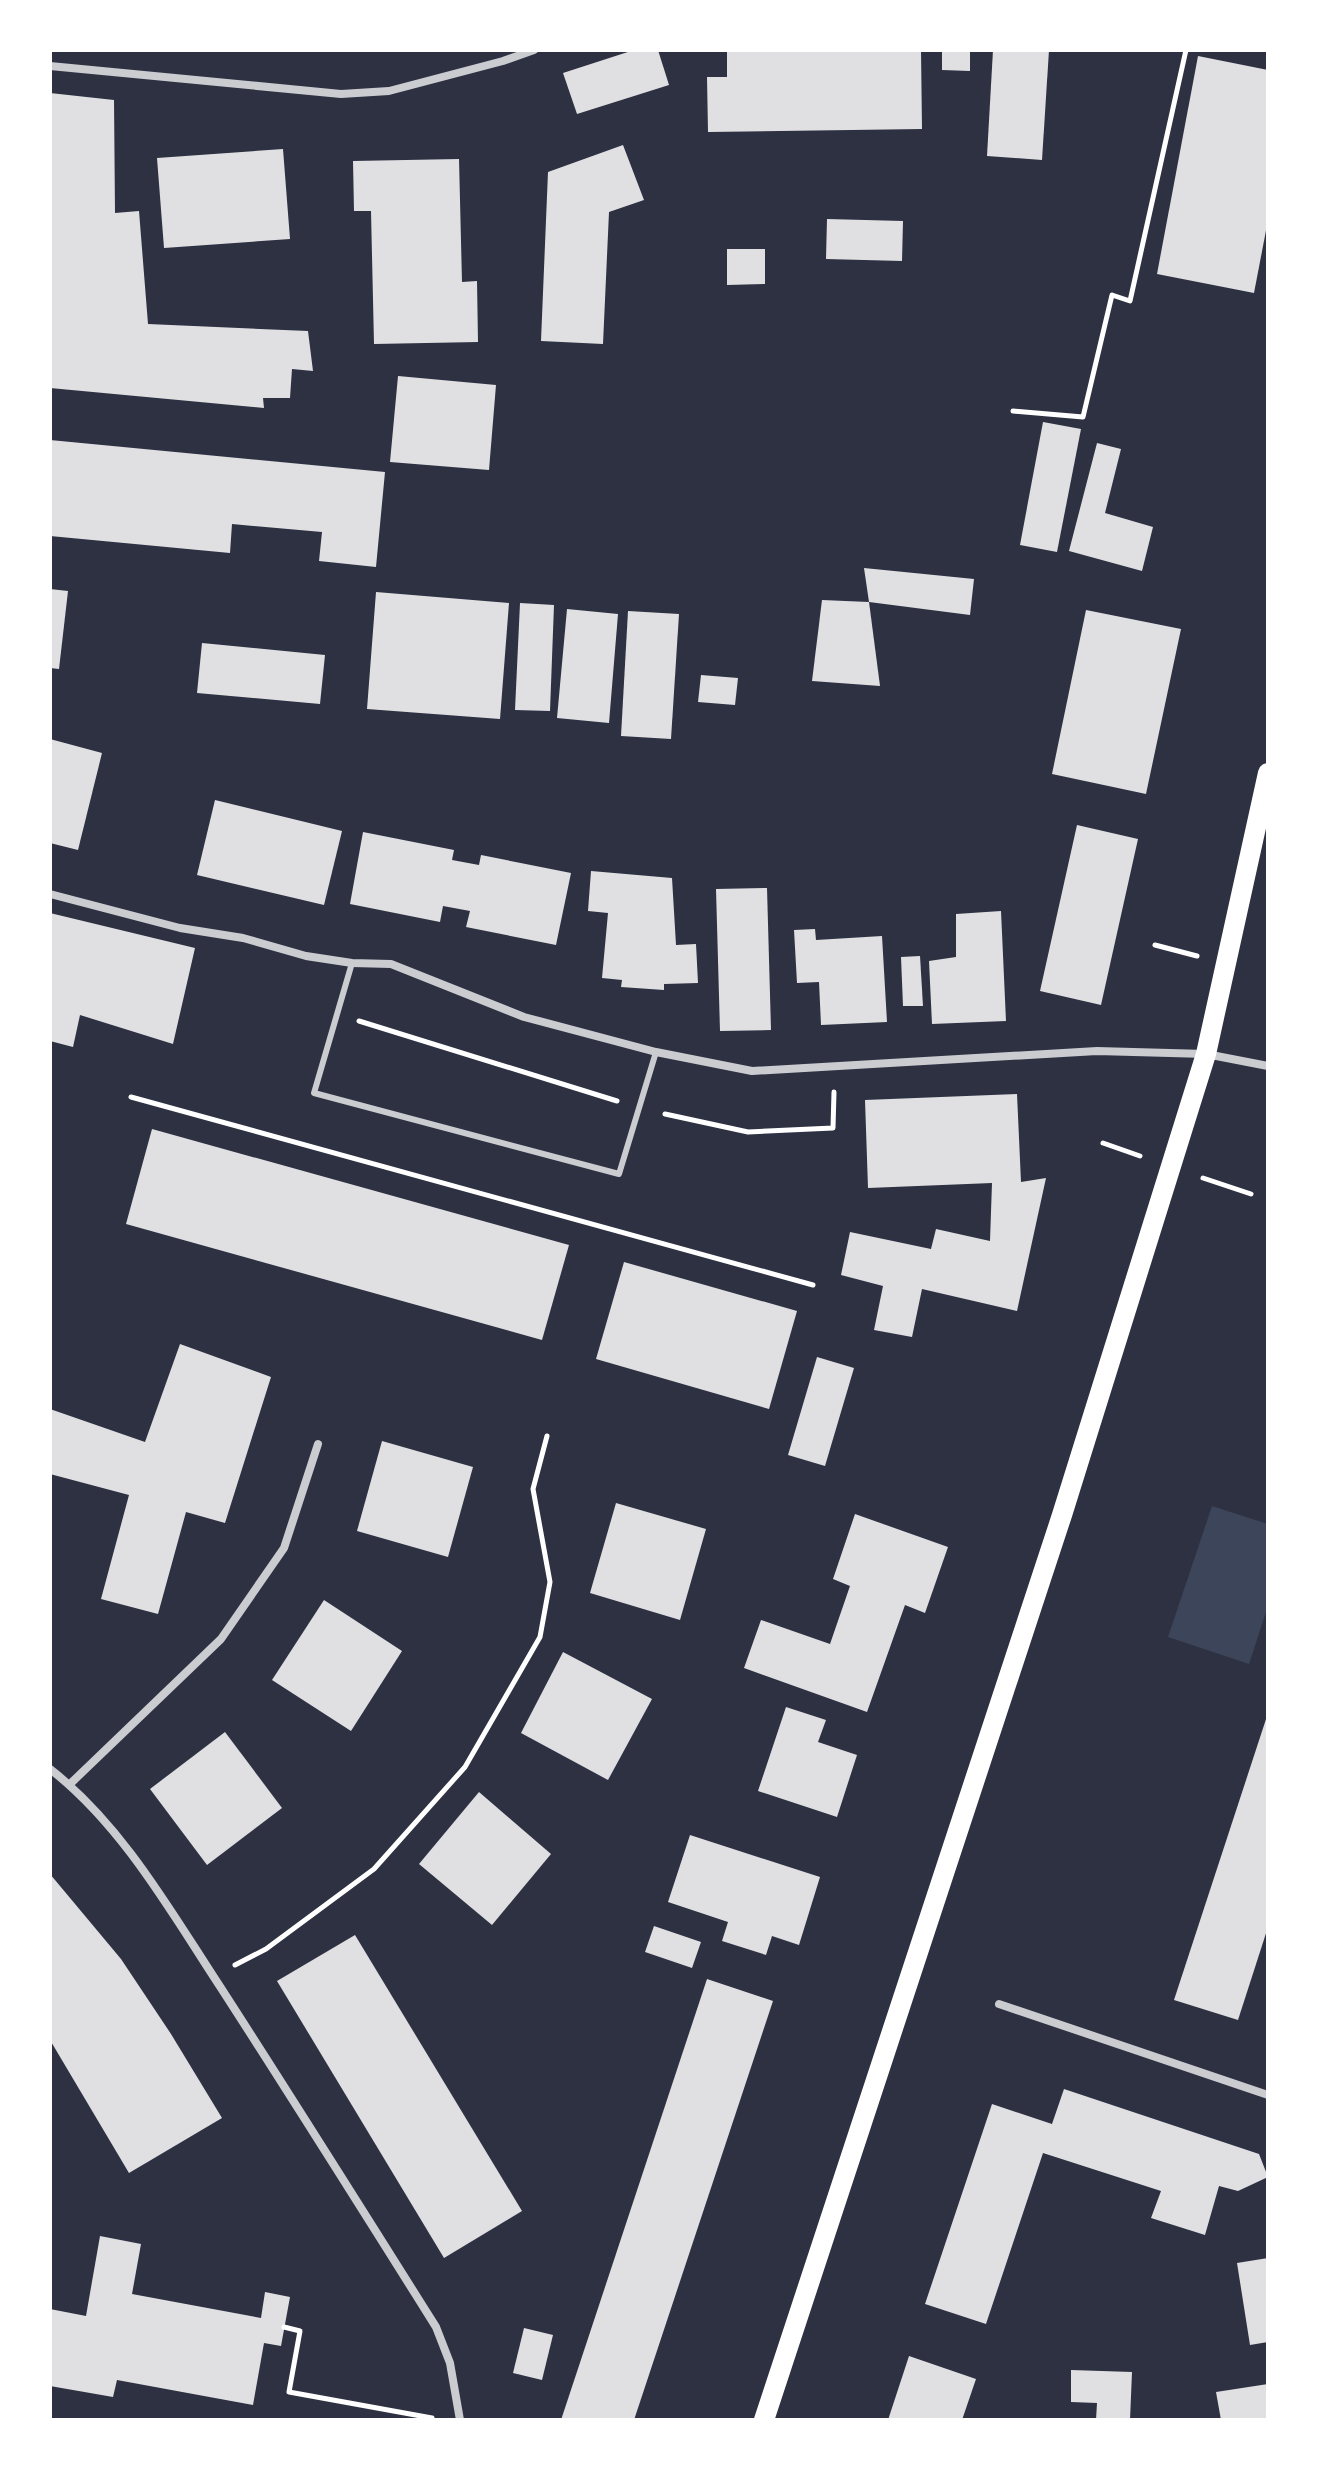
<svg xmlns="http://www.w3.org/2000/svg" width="1318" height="2470" viewBox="0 0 1318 2470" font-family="'Source Sans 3',sans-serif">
<rect width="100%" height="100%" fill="#2d3142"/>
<polygon fill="#3c4559" points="1212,1506 1268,1524 1268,1606 1249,1664 1168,1637"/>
<g fill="#e0e0e3">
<polygon points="634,50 658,50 669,85 577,114 563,73"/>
<polygon points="727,50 921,50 922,129 708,132 707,77 727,77"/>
<polygon points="942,50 970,50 970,71 942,70"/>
<polygon points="993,50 1049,50 1042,160 987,156"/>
<polygon points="1198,56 1268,70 1268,220 1254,293 1157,274"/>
<polygon points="50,93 114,100 115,213 139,211 148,324 308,331 313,371 292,369 290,398 263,398 264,408 50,388"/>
<polygon points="623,145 644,200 609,212 603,344 541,341 548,172"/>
<polygon points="283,149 290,239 164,248 157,158"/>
<polygon points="459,159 462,282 477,281 478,342 374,344 371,211 354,211 353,161"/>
<polygon points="827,219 903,221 902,261 826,259"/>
<polygon points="727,249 765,249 765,284 727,285"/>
<polygon points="398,376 496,385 489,470 390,462"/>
<polygon points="1043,422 1081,429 1057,552 1020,545"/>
<polygon points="50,440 385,472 376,567 319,561 322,532 232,524 230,553 50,536"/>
<polygon points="1097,443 1121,449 1105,513 1153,527 1142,571 1069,551"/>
<polygon points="864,568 974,579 970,615 869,602"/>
<polygon points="50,589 68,591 59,669 50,668"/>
<polygon points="376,592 509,603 500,719 367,709"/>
<polygon points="822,600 869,602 880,686 812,681"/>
<polygon points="520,603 554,605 550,711 515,710"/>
<polygon points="567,609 618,614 609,723 557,718"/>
<polygon points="1086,610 1181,629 1146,794 1052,774"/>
<polygon points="628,611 679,614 671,739 621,736"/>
<polygon points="202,643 325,655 320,704 197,693"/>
<polygon points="701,675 738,678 735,705 698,702"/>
<polygon points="50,739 102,753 78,850 50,843"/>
<polygon points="215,800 342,831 324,905 197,875"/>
<polygon points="1077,825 1138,839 1101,1005 1040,991"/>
<polygon points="363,832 454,850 452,860 479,865 481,855 571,873 556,945 466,927 470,911 443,906 440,922 350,904"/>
<polygon points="591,871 672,878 676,945 696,944 698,983 664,984 664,990 621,987 622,980 602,978 608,913 588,911"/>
<polygon points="767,888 771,1030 720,1031 716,889"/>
<polygon points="1001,911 1006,1021 932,1024 929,961 956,957 956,914"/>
<polygon points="50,913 195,948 173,1044 80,1015 73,1047 50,1041"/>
<polygon points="815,929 816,940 882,936 887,1022 821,1025 819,982 797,983 794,930"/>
<polygon points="920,956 923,1006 903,1006 901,957"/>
<polygon points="1017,1094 1021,1182 1046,1178 1017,1311 922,1289 912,1337 874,1330 883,1286 841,1275 850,1232 931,1249 936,1229 990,1241 992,1183 868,1188 865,1100"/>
<polygon points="152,1129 569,1245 542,1340 126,1224"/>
<polygon points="624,1262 797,1311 769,1409 596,1359"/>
<polygon points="180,1344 271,1377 225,1523 186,1512 158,1614 101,1599 129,1495 50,1474 50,1409 145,1442"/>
<polygon points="817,1357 854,1368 825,1466 788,1455"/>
<polygon points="382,1441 473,1467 448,1557 357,1531"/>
<polygon points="616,1503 706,1529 680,1620 590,1593"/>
<polygon points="855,1514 948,1547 925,1613 905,1605 867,1712 744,1668 761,1620 830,1644 850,1586 833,1579"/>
<polygon points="324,1600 402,1651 351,1731 272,1680"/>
<polygon points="563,1652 652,1699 608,1780 521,1733"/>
<polygon points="786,1707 826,1720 818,1742 857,1755 837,1817 758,1791"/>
<polygon points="1268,1713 1268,1927 1238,2020 1174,2000"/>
<polygon points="225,1732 282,1808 207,1865 150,1789"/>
<polygon points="479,1792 551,1854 492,1925 419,1864"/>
<polygon points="690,1835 820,1877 799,1945 772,1936 766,1955 722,1941 728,1922 668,1902"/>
<polygon points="50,1874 121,1959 171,2034 222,2118 129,2173 50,2040"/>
<polygon points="654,1926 701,1942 692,1968 645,1952"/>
<polygon points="355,1935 522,2211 444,2258 277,1981"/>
<polygon points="707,1979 773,2001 634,2420 561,2420"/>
<polygon points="1064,2089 1259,2154 1268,2177 1238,2191 1219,2186 1205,2235 1151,2218 1161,2191 1043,2153 986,2324 925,2304 992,2104 1052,2124"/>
<polygon points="100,2236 141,2244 132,2294 261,2318 265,2292 290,2297 281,2346 264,2343 253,2405 117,2380 113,2397 50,2386 50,2309 86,2316"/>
<polygon points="1268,2258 1268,2342 1250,2345 1237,2263"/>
<polygon points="524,2328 553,2335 542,2380 513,2373"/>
<polygon points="909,2356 976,2379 962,2420 888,2420"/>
<polygon points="1071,2370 1132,2372 1130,2420 1096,2420 1097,2403 1071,2402"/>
<polygon points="1268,2384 1268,2420 1221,2420 1216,2392"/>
</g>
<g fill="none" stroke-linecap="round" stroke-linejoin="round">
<g stroke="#fff" stroke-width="5">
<polyline points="1013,411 1083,417 1112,295 1130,301 1186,50"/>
<polyline points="1155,945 1197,956"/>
<polyline points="359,1021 617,1101"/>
<polyline points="131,1097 813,1285"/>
<polyline points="665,1114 748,1132 833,1128 834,1092"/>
<polyline points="1103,1143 1140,1156"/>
<polyline points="1203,1178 1251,1194"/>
<polyline points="235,1965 266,1949 374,1869 465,1767 540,1637 550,1582 533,1489 547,1436"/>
<polyline points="284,2327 300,2331 289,2392 432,2418"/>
</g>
<polyline stroke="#caccd0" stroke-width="6" points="352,963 314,1093 619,1174 656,1052"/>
<g stroke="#caccd0" stroke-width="8">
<polyline points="50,66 341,94 389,91 503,61 534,50"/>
<polyline points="50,894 180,928 243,938 306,956 352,963 391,964 524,1017 656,1052 752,1071 1097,1051 1206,1054 1268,1066"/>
<path d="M50,1769C123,1826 171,1912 221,1988C294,2101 365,2214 436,2327L450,2363L460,2420"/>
<polyline points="70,1784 221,1639 284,1548 318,1444"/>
<polyline points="999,2004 1268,2095"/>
</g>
<polyline stroke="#fff" stroke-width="20" points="764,2420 1062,1515 1206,1054 1268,773"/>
</g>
<rect width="1318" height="2470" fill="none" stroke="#ffffff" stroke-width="104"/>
</svg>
